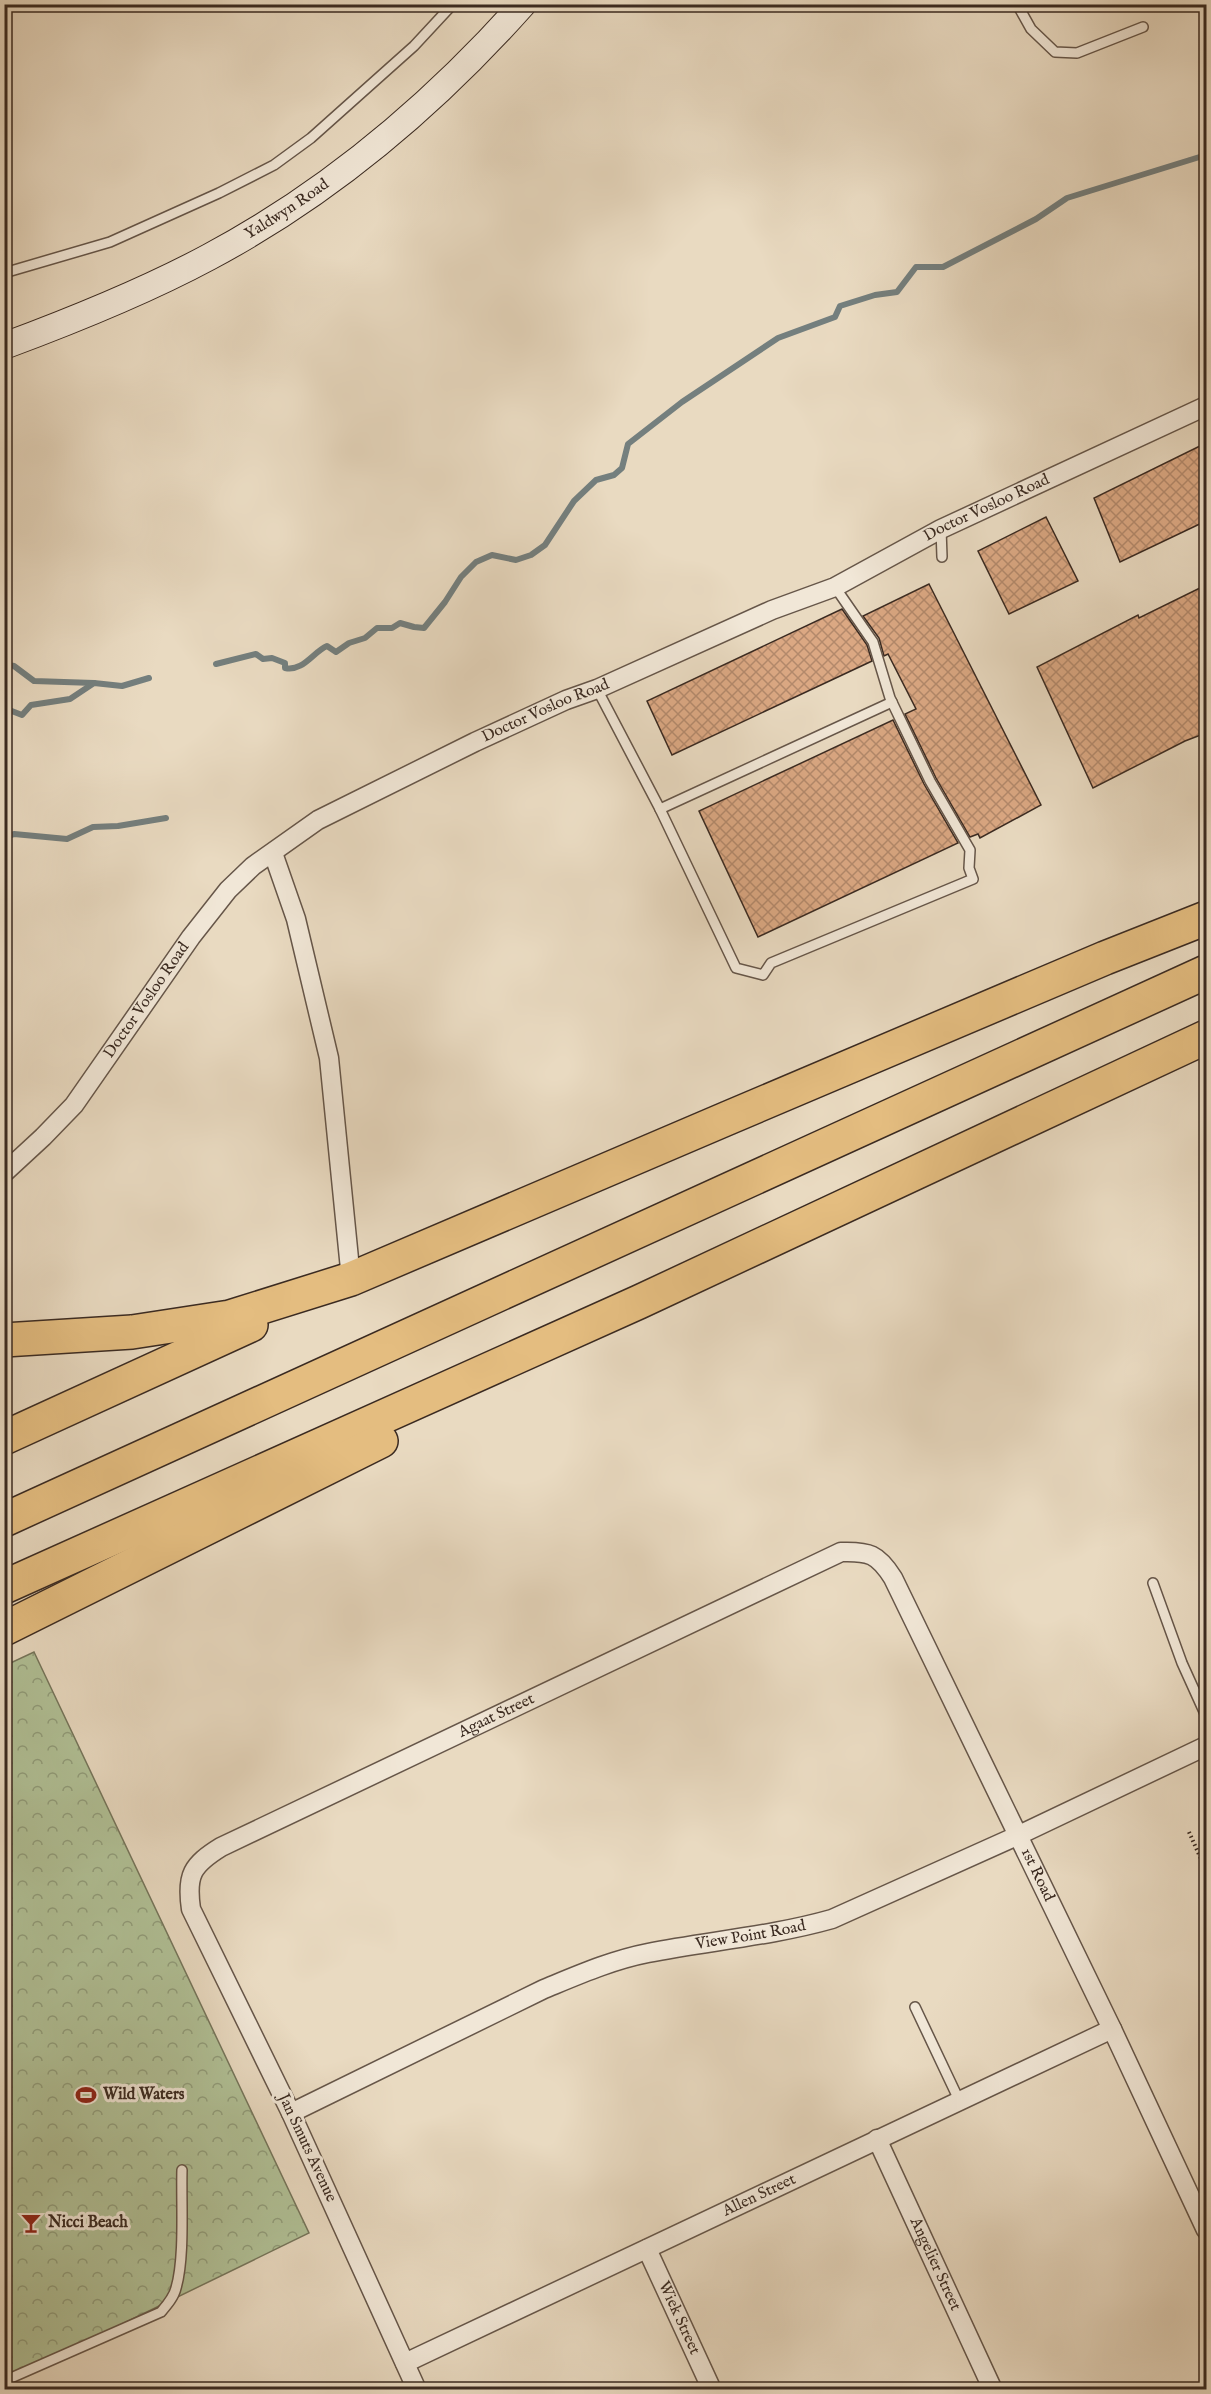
<svg xmlns="http://www.w3.org/2000/svg" width="1211" height="2394" viewBox="0 0 1211 2394" font-family="'IM FELL English',serif">
<defs>
<pattern id="forest-crowns" width="20" height="18" patternUnits="userSpaceOnUse" patternTransform="scale(1.5)"><rect width="20" height="18" fill="#b1c197"/><path d="M2 6a3 3 0 1 1 6 0M12 15a3 3 0 1 1 6 0" fill="none" stroke="#919d7b"/></pattern>
<pattern id="building-cross-hatch" width="8" height="8" patternUnits="userSpaceOnUse" patternTransform="scale(1.5)"><rect width="8" height="8" fill="#dba883"/><path d="M0 0l8 8M0 8l8-8" fill="none" stroke="#b3896b"/></pattern>
</defs>
<rect width="100%" height="100%" fill="#e9dac1"/>
<filter id="stains"><feTurbulence type="fractalNoise" baseFrequency=".00333" numOctaves="4"/><feColorMatrix values="0 0 0 0 .2 0 0 0 0 .09 0 0 0 0 .02 0 0 0 .5 -.17"/></filter>
<radialGradient id="worn" r=".72"><stop offset=".6" stop-color="#630" stop-opacity="0"/><stop offset="1" stop-color="#630" stop-opacity=".3"/></radialGradient>
<polygon fill="url(#forest-crowns)" stroke="#76765c" stroke-width="1.5" points="34,1652 309,2233 5,2381 4,1666"/>
<g fill="none" stroke-linecap="round" stroke-linejoin="round">
<g stroke="#747f7e" stroke-width="6">
<polyline points="4,664 14,666 34,681 94,683"/>
<path d="M216,664L256,654L263,659L272,658L285,663V668C303,672 313,652 327,646L336,652L349,643L365,638L377,628H392L400,623L414,627L424,628L445,602L461,577L476,562L492,555L516,560L531,555L545,545L574,501L596,480L614,475L622,468L628,444L682,402L778,338L835,317L840,306L875,295L897,292L916,267H943L1036,219L1067,198L1206,155"/>
<polyline points="4,708 22,715 31,705 70,699 94,683 122,686 149,678"/>
<polyline points="4,838 14,834 67,839 93,827 118,826 166,818"/>
</g>
</g>
<g fill="url(#building-cross-hatch)" stroke="#3a2a21" stroke-width="1.5">
<polygon points="1206,443 1206,521 1120,562 1094,498"/>
<polygon points="1046,517 1078,581 1009,614 978,551"/>
<polygon points="929,584 1041,805 980,838 978,834 970,837 936,778 905,714 916,709 888,654 884,656 879,638 863,616"/>
<polygon points="1206,585 1206,733 1185,741 1093,788 1037,667 1138,615 1139,618"/>
<polygon points="842,609 867,645 872,661 672,755 647,701"/>
<polygon points="893,720 924,784 958,843 758,937 699,811"/>
</g>
<g fill="none" stroke-linecap="round" stroke-linejoin="round">
<g stroke="#665649" stroke-width="12">
<g id="service">
<polyline points="1017,4 1031,29 1055,52 1077,53 1143,27"/>
<polyline points="4,273 110,242 219,193 274,165 311,138 414,46 453,4"/>
<polyline points="941,529 942,557"/>
<polyline points="597,689 660,809 736,968 763,975 771,963 973,879 969,868 970,850 930,781 890,698 873,642 835,587"/>
<polyline points="660,809 892,702"/>
<polyline points="1153,1583 1182,1663 1206,1716"/>
<polyline points="915,2007 959,2100"/>
<path d="M4,2381L161,2312C167,2305 174,2297 176,2288C185,2257 181,2203 182,2170"/>
</g>
</g>
<g stroke="#665649" stroke-width="21">
<g id="minor">
<polyline points="273,853 296,919 329,1058 351,1279"/>
<path id="s1" d="M4,1173L43,1137L74,1105L191,937L228,890L253,866L318,820L475,742L566,700L597,689L772,610L835,587L941,529L1206,406"/>
<path id="s2" d="M291,2113L544,1989C578,1975 612,1960 648,1953C709,1941 772,1936 832,1919L1019,1835L1206,1746"/>
<path id="s3" d="M877,2139L993,2390"/>
<path id="s4" d="M647,2249L712,2390"/>
<path id="s5" d="M405,2363L1112,2029"/>
<path id="s6" d="M417,2390L291,2113L191,1909C186,1875 192,1865 221,1847L841,1552C869,1551 878,1554 893,1578L1112,2029L1206,2230"/>
</g>
</g>
<g stroke="#3a2a21" stroke-width="28">
<g id="secondary">
<path id="s7" d="M4,346C74,320 144,292 209,257C329,193 433,105 523,4"/>
</g>
</g>
<g stroke="#3a2a21" stroke-width="36">
<g id="motorway">
<polyline points="4,1340 132,1332 230,1317 351,1279 728,1118 1105,958 1206,918"/>
<polyline points="4,1438 251,1325"/>
<polyline points="4,1520 1206,972"/>
<polyline points="4,1587 639,1302 1206,1037"/>
<polyline points="4,1629 381,1441"/>
</g>
</g>
<polyline stroke="#3a2a21" stroke-width="4" stroke-dasharray="1.5 3" stroke-linecap="butt" points="1189,1832 1201,1859 1206,1857"/>
<use href="#service" stroke="#f1e7d7" stroke-width="9"/>
<use href="#minor" stroke="#f1e7d7" stroke-width="18"/>
<use href="#secondary" stroke="#f1e7d7" stroke-width="26"/>
<use href="#motorway" stroke="#e4bd80" stroke-width="33"/>
</g>
<defs>
<g id="stadium-bare" transform="scale(1.62)"><path d="M0-5a6.5 5 0 1 0 0 10a6.5 5 0 1 0 0-10ZM-3.5-1.8h7v3.6h-7Z" fill="#8f2418" stroke="#f1e7d7" stroke-width="2.5" paint-order="stroke"/></g>
<g id="bar-bare" transform="scale(1.62)"><path d="M-6-5H6L.8 .8V4.5H3.5V6h-7V4.5H-.8V.8Z" fill="#8f2418" stroke="#f1e7d7" stroke-width="2.5" paint-order="stroke"/></g>
</defs>
<g fill-rule="evenodd">
<use href="#stadium-bare" x="86" y="2095"/>
<use href="#bar-bare" x="31" y="2223"/>
</g>
<g text-anchor="middle" dominant-baseline="central" stroke-width="6" stroke-linejoin="round" paint-order="stroke">
<g font-size="16" fill="#3a2a21" stroke="#f1e7d7">
<text stroke="none"><textPath href="#s7" startOffset="315">Yaldwyn Road</textPath></text>
<text stroke="none"><textPath href="#s1" startOffset="1215">Doctor Vosloo Road</textPath></text>
<text stroke="none"><textPath href="#s1" startOffset="729">Doctor Vosloo Road</textPath></text>
<text stroke="none"><textPath href="#s1" startOffset="225">Doctor Vosloo Road</textPath></text>
<text stroke="none"><textPath href="#s6" startOffset="912">Agaat Street</textPath></text>
<text stroke="none"><textPath href="#s6" startOffset="1686">1st Road</textPath></text>
<text stroke="none"><textPath href="#s2" startOffset="496">View Point Road</textPath></text>
<text transform="translate(307 2148) rotate(65)">Jan Smuts Avenue</text>
<text stroke="none"><textPath href="#s5" startOffset="392">Allen Street</textPath></text>
<text stroke="none"><textPath href="#s3" startOffset="138">Angelier Street</textPath></text>
<text stroke="none"><textPath href="#s4" startOffset="76">Wiek Street</textPath></text>
</g>
<g font-size="16" font-weight="bold" fill="#3a2a21" stroke="#f1e7d7" text-anchor="start">
<text x="103" y="2095">Wild Waters</text>
<text x="48" y="2223">Nicci Beach</text>
</g>
</g>
<rect width="1211" height="2394" fill="none" stroke="#e9dac1" stroke-width="24"/>
<rect x="6" y="6" width="1199" height="2382" fill="none" stroke="#3a2a21" stroke-width="3"/>
<rect x="12" y="12" width="1187" height="2370" fill="none" stroke="#3a2a21" stroke-width="1.5"/>
<rect width="100%" height="100%" filter="url(#stains)"/>
<rect width="100%" height="100%" fill="url(#worn)"/>
</svg>
